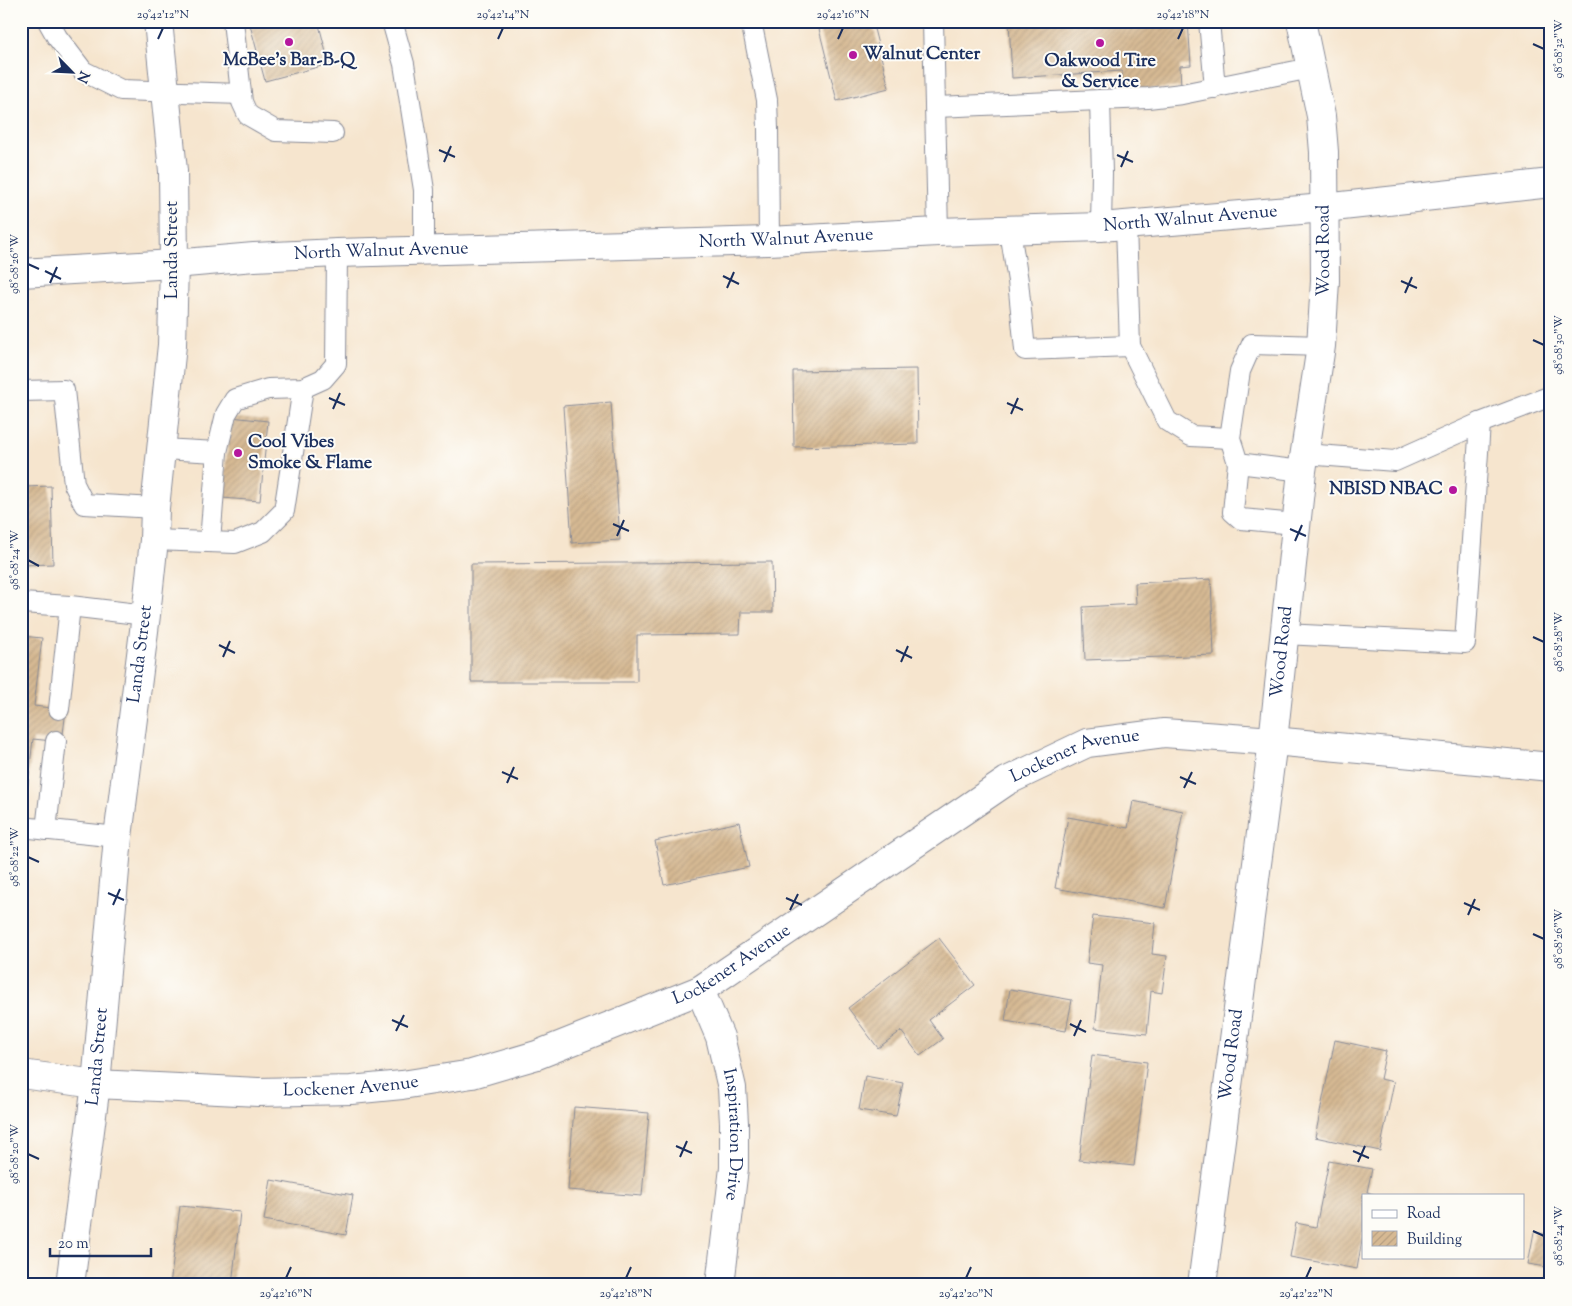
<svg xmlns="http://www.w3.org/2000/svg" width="1572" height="1306" viewBox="0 0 1572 1306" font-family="'Sorts Mill Goudy',serif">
<defs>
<pattern id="building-hatch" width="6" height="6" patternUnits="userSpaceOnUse" patternTransform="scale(1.25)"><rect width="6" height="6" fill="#d6b993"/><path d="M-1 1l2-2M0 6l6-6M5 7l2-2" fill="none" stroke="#b79f81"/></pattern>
</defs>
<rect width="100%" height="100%" fill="#fdfcf7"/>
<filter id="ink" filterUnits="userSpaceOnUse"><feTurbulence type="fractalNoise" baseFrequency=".02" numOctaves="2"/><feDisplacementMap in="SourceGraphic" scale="10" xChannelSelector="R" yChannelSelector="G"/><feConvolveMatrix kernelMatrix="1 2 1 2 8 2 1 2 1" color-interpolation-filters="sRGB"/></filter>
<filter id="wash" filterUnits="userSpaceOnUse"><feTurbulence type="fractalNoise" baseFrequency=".0096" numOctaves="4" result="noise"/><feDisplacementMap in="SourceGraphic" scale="20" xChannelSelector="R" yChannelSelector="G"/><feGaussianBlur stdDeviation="1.12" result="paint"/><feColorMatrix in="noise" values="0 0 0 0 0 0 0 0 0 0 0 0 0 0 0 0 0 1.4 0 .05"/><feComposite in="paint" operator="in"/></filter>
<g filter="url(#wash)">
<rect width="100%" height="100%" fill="#f6e5ce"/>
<g id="blocks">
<g fill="url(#building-hatch)">
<polygon points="249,21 318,21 329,64 265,81"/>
<polygon points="817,21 872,21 889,88 837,101"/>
<polygon points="1009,21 1188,21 1191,65 1180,66 1181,87 1123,91 1122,71 1012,78"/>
<polygon points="917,369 918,444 794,447 793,371"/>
<polygon points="611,402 620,540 572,543 563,406"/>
<polygon points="231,417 268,421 260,501 222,498"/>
<polygon points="21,418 23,418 25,487 51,486 53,564 21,565"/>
<polygon points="772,562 773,612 741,612 740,634 637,635 637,682 471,682 471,564"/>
<polygon points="1211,579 1214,655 1085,660 1083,607 1136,604 1135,583"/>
<polygon points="21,636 42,638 34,706 66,710 62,742 33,739 25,809 21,808"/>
<polygon points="1133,801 1183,811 1165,908 1055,888 1068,817 1128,828"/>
<polygon points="739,822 749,867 664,885 655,841"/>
<polygon points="1550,861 1551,861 1551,880 1547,879"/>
<polygon points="1093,916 1155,923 1152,954 1167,956 1162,993 1151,991 1147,1034 1095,1028 1102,965 1087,963"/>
<polygon points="939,938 975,985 929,1020 943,1039 920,1056 901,1031 878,1048 848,1008"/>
<polygon points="1010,989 1072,1000 1066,1031 1005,1021"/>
<polygon points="1335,1040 1386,1051 1380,1079 1394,1082 1380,1151 1315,1137"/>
<polygon points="1092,1055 1147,1062 1134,1166 1079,1160"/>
<polygon points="865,1076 903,1083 896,1116 859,1110"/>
<polygon points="574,1107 649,1113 642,1196 568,1190"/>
<polygon points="1329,1161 1372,1169 1367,1192 1376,1195 1363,1195 1363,1234 1357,1269 1290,1257 1296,1223 1316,1227"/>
<polygon points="271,1180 353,1195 346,1235 264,1220"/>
<polygon points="180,1206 240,1212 232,1285 170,1285"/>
<polygon points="1550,1212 1551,1212 1551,1283 1545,1282 1547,1267 1528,1264 1534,1232 1546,1234"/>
</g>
</g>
</g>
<g filter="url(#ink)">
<use href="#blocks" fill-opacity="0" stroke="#888a96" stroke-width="1"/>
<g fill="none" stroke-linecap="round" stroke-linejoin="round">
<g stroke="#888a96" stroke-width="22">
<g id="service">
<polyline points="48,21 57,37 83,71 121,90 241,94"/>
<polyline points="233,21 242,102 248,115 276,131 333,133"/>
<polyline points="392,21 404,64 424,190 424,250"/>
<polyline points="751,21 767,100 768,129 769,241"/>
<polyline points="933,21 938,232"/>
<polyline points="1209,21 1215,88"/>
<polyline points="1100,100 1102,173 1101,227"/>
<polyline points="936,107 1148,98 1182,94 1311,68"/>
<polyline points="1126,225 1130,346 1167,421 1191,436 1230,438"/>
<polyline points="1010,231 1018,281 1025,350 1130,346"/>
<polyline points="21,391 64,390 74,484 84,504 155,508"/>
<polyline points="1480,423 1551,396"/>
<polyline points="162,449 217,452 226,414 235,399 268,389 303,388 323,379 336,364 337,253"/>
<polyline points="1238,463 1233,512 1241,519 1296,524"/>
<polyline points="1302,471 1238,463 1230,438 1240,371 1252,344 1321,346"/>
<polyline points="154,540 235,543 263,532 284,511 303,388"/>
<polyline points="210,542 217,452"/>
<polyline points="21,603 70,606 146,615"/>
<polyline points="1284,634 1465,643 1480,423 1395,461 1305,454"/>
<polyline points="59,709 70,606"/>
<polyline points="21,827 118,837"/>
<polyline points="46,830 56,741"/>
</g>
</g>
<g stroke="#888a96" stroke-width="30">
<g id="minor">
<path id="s1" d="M700,990L720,1037L732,1088L734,1123V1168L720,1285"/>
<path id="s2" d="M21,1074L96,1084L178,1088L258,1092L351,1090L402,1085L472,1074L537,1055L700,990L1007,781L1087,743L1164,733L1273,741L1551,767"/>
<path id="s3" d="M1202,1285L1273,741L1302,471L1321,346L1325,281L1324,152L1321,116L1301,21"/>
</g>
</g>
<g stroke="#888a96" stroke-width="30">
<polyline id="tertiary" points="158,21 173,171 174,264"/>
</g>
<g stroke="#888a96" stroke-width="30">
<g id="secondary">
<path id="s4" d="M21,273L174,264L254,257L337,253L769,241L938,232L1101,227L1324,208L1551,183"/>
<path id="s5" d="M70,1285L96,1084L118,837L146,615L154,540L155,508L172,345L174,264"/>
</g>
</g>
<use href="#service" stroke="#fff" stroke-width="20"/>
<use href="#minor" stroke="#fff" stroke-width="28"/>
<use href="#tertiary" stroke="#fff" stroke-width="28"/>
<use href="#secondary" stroke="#fff" stroke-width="28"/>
</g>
</g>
<path fill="none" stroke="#1b2f5e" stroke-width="2" d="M158,39L163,28M498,39L503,28M838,39L843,28M1178,39L1183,28M1533,44L1544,49M439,150L455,157M1117,155L1133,162M444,162L451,146M1121,167L1128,151M28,264L39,269M45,271L61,279M723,276L739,284M1401,281L1417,288M50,283L57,267M727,288L734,272M1405,293L1412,277M1533,340L1544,345M329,398L345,405M1007,403L1023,410M333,409L340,393M1011,414L1018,398M613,524L629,531M1290,529L1306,536M617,536L624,520M1295,541L1302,525M28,560L39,566M1533,637L1544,642M219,645L235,653M896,650L912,658M223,657L230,641M901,662L908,646M502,772L518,779M1180,777L1196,784M507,783L514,767M1184,788L1192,772M28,857L39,862M108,893L124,900M786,898L802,905M1464,903L1480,910M113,905L120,889M790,910L798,894M1468,915L1475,899M1533,934L1544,939M392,1020L408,1027M1070,1024L1086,1032M396,1031L404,1015M1074,1036L1081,1020M676,1146L692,1153M1353,1151L1369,1158M28,1154L39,1159M680,1157L687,1141M1358,1162L1365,1146M1533,1231L1544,1236M286,1278L291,1267M626,1278L631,1267M966,1278L971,1267M1306,1278L1311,1267"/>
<g fill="#b5179e" stroke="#fdfcf7" stroke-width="2">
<circle cx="289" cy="42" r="5"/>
<circle cx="1100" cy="43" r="5"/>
<circle cx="853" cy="55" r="5"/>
<circle cx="238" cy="453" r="5"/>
<circle cx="1453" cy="490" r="5"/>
</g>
<g text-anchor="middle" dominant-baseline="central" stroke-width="4" stroke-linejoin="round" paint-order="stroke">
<g font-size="18" font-weight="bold" fill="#1b2f5e" stroke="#fdfcf7" text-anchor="start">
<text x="863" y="55">Walnut Center</text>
<text x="289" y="61" text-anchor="middle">McBee's Bar-B-Q</text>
<text x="1100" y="62" text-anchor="middle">Oakwood Tire<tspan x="1100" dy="21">&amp; Service</tspan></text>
<text x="248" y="443">Cool Vibes<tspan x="248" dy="21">Smoke &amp; Flame</tspan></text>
<text x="1443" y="490" text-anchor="end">NBISD NBAC</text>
</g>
<g font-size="18" fill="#1b2f5e" stroke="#fdfcf7">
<text stroke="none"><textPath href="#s4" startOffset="1171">North Walnut Avenue</textPath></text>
<text stroke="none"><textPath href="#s4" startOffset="766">North Walnut Avenue</textPath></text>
<text transform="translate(173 250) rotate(-90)">Landa Street</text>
<text stroke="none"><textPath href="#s3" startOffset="1042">Wood Road</textPath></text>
<text stroke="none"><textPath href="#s4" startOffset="361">North Walnut Avenue</textPath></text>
<text stroke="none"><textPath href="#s3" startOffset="638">Wood Road</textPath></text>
<text stroke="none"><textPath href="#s5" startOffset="635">Landa Street</textPath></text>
<text stroke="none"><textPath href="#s2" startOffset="1141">Lockener Avenue</textPath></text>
<text stroke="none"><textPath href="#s2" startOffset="736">Lockener Avenue</textPath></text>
<text stroke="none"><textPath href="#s3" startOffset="232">Wood Road</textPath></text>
<text stroke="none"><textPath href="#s5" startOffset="230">Landa Street</textPath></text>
<text stroke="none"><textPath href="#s2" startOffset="331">Lockener Avenue</textPath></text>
<text stroke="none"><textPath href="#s1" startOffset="150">Inspiration Drive</textPath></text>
</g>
</g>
<rect width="1572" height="1306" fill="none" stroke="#fdfcf7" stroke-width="55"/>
<rect x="1362" y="1194" width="162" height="65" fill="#fdfcf7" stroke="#a3aaba"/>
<rect x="1372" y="1210" width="25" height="8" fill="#ffffff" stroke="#a3aaba"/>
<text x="1407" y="1218" font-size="15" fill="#1b2f5e">Road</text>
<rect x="1372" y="1231" width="25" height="15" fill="url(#building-hatch)" stroke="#a3aaba"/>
<text x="1407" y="1244" font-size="15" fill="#1b2f5e">Building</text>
<g transform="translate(72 72) rotate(114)" stroke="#fdfcf7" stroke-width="4" paint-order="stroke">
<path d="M0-4L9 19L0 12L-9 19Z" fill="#1b2f5e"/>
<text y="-8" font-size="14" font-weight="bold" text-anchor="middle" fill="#1b2f5e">N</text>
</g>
<path d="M50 1248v8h101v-8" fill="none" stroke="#1b2f5e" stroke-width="2.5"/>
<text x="58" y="1248" font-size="15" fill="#1b2f5e" stroke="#fdfcf7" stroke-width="4" paint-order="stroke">20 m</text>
<rect x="28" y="28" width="1516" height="1250" fill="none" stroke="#1b2f5e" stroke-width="2"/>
<g font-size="12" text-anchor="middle" fill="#1b2f5e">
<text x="163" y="18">29°42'12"N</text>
<text x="503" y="18">29°42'14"N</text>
<text x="843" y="18">29°42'16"N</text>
<text x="1183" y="18">29°42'18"N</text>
<text transform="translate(1558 49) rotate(-90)" y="4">98°08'32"W</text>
<text transform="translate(14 264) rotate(-90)" y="4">98°08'26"W</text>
<text transform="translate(1558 345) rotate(-90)" y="4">98°08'30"W</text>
<text transform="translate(14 560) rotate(-90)" y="4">98°08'24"W</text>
<text transform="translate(1558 642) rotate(-90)" y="4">98°08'28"W</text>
<text transform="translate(14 857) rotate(-90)" y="4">98°08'22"W</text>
<text transform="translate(1558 939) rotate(-90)" y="4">98°08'26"W</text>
<text transform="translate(14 1154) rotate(-90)" y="4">98°08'20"W</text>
<text transform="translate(1558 1236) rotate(-90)" y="4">98°08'24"W</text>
<text x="286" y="1297">29°42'16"N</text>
<text x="626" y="1297">29°42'18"N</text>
<text x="966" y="1297">29°42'20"N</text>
<text x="1306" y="1297">29°42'22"N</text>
</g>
</svg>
